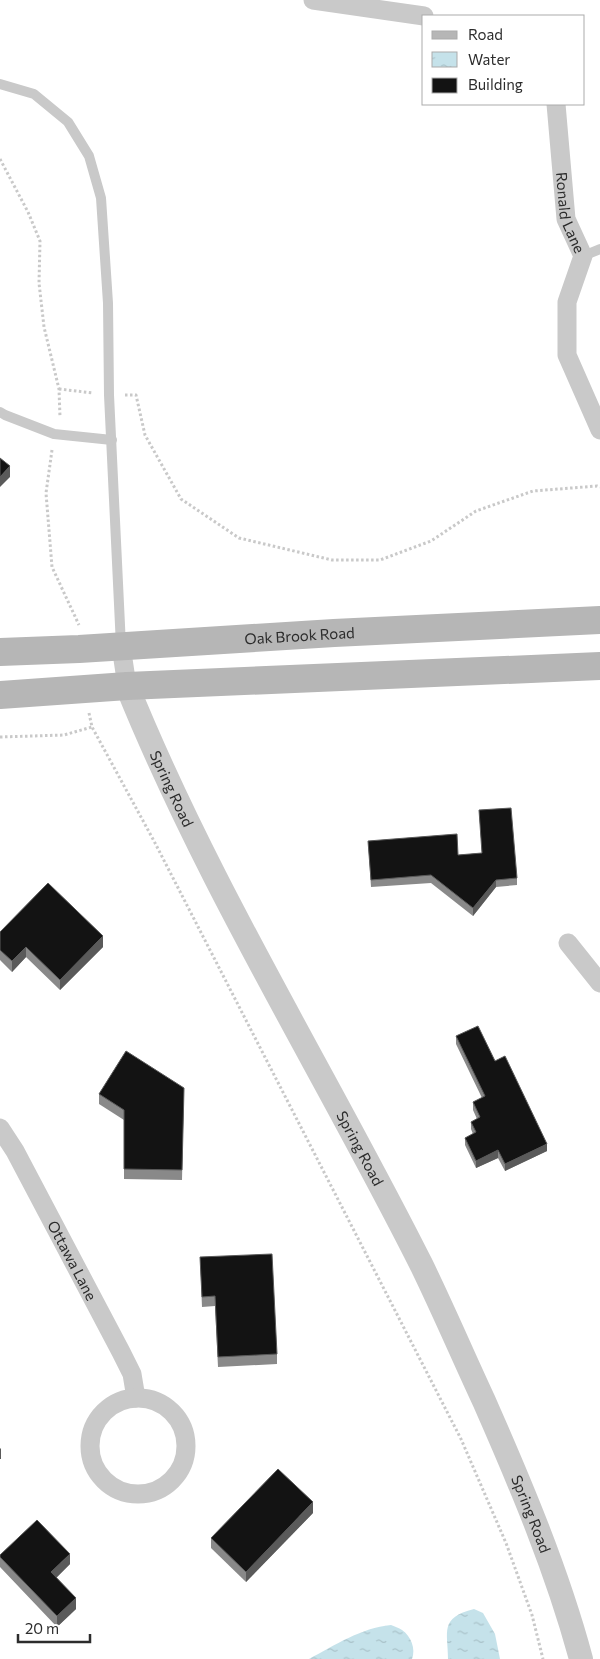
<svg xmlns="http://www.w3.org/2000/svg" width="600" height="1659" viewBox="0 0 600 1659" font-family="Commissioner,sans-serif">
<defs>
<pattern id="water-ripples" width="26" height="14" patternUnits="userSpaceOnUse" patternTransform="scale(1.25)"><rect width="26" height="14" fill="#c5e2ea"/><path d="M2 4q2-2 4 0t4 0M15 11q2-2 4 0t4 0" fill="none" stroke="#a9c2c9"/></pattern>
</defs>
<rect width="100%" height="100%" fill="#fff"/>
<g fill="url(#water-ripples)">
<path d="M474,1609L483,1613L495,1634L500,1659H448C448,1631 439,1618 474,1609Z"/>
<path d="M391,1625C394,1626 399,1628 402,1630C411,1636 416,1649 412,1659H309C335,1645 361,1628 391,1625Z"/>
</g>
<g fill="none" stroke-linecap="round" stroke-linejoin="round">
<g stroke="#c9c9c9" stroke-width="3" stroke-dasharray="2.5 2.5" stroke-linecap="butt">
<polyline points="0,159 28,212 40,241 39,283 44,327 59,389 60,417"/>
<polyline points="59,389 93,393"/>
<polyline points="125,395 136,395 145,435 181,499 239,538 332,560 380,560 431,541 476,511 533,491 597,486 600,487"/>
<polyline points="52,450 46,493 52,567 79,625"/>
<polyline points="89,713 92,727 154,841 461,1439 506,1543 532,1615 543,1659"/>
<polyline points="0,737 64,735 92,727"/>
</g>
<g stroke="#c9c9c9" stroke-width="10">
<polyline points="0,84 34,94 68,122 89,156 101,198 108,303 109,395 121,646"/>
<polyline points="583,256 600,249"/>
<polyline points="0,412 5,415 54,434 112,440"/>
</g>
<g stroke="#c9c9c9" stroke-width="19">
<polyline points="313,0 424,16"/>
<path id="s1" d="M556,104L566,219L583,256L567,302V355L600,430"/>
<polyline points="121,646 127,686"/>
<polyline points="568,943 600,983"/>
<path id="s2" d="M0,1128L15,1151L121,1352L132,1374L136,1398"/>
<circle cx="138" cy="1446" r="48"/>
</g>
<path stroke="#c9c9c9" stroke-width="24" id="s3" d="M127,686C208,886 324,1071 421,1264C443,1309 463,1356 484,1401C521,1485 557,1570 581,1659"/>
<g stroke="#b6b6b6" stroke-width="28">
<path id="s4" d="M0,652L79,649L334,633L600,620"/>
<polyline points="0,695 127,686 600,666"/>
</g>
</g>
<g fill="#898989">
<polygon points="479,810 517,878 517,885 496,887 473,916 431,883 371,887 368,841 458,855 482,853"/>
<polygon points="0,932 103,947 60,990 26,957 12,972 0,960"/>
<polygon points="456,1036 495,1061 547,1151 505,1171 498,1158 476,1168 465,1145 465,1138 473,1134 471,1129 471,1122 477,1119 473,1110 473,1102 482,1098 456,1044"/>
<polygon points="184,1088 182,1180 124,1179 124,1120 99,1104 99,1094"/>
<polygon points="200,1257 277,1354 277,1364 218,1367 215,1306 202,1307"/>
<polygon points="313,1513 246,1582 211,1548 211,1538"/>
<polygon points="0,1555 70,1564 56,1578 76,1609 57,1627 0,1567"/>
</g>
<g fill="#5a5a5a">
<polygon points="10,466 10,477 0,487 0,477"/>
<polygon points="496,880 496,887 473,916 473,908"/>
<polygon points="103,936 103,947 60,990 60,980"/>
<polygon points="26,947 26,957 12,972 12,961"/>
<polygon points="547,1144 547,1151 505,1171 505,1164"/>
<polygon points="498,1150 498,1158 476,1168 476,1161"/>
<polygon points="1,1448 1,1459 0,1459 0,1449"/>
<polygon points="313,1502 313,1513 246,1582 246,1572"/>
<polygon points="70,1554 70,1564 51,1583 51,1572"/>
<polygon points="76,1598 76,1609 57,1627 57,1616"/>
</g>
<g fill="#131313" stroke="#5a5a5a">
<polygon points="0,458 10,466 0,477"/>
<polygon points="511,808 517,878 496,880 473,908 431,875 371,880 368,841 457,834 458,855 482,853 479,810"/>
<polygon points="48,883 103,936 60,980 26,947 12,961 0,950 0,932"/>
<polygon points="478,1026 495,1061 505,1056 547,1144 505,1164 498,1150 476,1161 465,1138 476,1132 471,1122 480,1117 473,1102 485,1096 456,1036"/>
<polygon points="126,1051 184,1088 182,1170 124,1169 124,1110 99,1094"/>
<polygon points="272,1254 277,1354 218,1357 215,1296 202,1297 200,1257"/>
<polygon points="278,1469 313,1502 246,1572 211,1538"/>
<polygon points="37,1520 70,1554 51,1572 76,1598 57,1616 0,1557 0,1555"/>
</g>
<g text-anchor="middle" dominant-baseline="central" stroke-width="5" stroke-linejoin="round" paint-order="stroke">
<g font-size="15" fill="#2c2c2c" stroke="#fff">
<text stroke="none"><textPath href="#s1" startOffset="110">Ronald Lane</textPath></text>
<text stroke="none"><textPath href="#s4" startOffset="300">Oak Brook Road</textPath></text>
<text stroke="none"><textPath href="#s3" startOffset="112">Spring Road</textPath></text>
<text stroke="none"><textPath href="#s3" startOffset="518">Spring Road</textPath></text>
<text stroke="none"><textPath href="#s2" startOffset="151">Ottawa Lane</textPath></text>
<text stroke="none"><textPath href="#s3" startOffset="922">Spring Road</textPath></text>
</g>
</g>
<rect x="422" y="15" width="162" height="90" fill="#ffffff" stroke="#ababab"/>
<rect x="432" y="31" width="25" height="8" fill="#b6b6b6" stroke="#ababab"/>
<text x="468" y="40" font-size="15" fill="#2c2c2c">Road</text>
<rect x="432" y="52" width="25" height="15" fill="url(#water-ripples)" stroke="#ababab"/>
<text x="468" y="65" font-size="15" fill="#2c2c2c">Water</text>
<rect x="432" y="78" width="25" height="15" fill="#131313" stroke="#ababab"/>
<text x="468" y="90" font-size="15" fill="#2c2c2c">Building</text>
<path d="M18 1634v8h72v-8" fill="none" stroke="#2c2c2c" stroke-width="2.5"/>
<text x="25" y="1634" font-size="15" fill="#2c2c2c" stroke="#ffffff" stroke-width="4" paint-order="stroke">20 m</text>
</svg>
